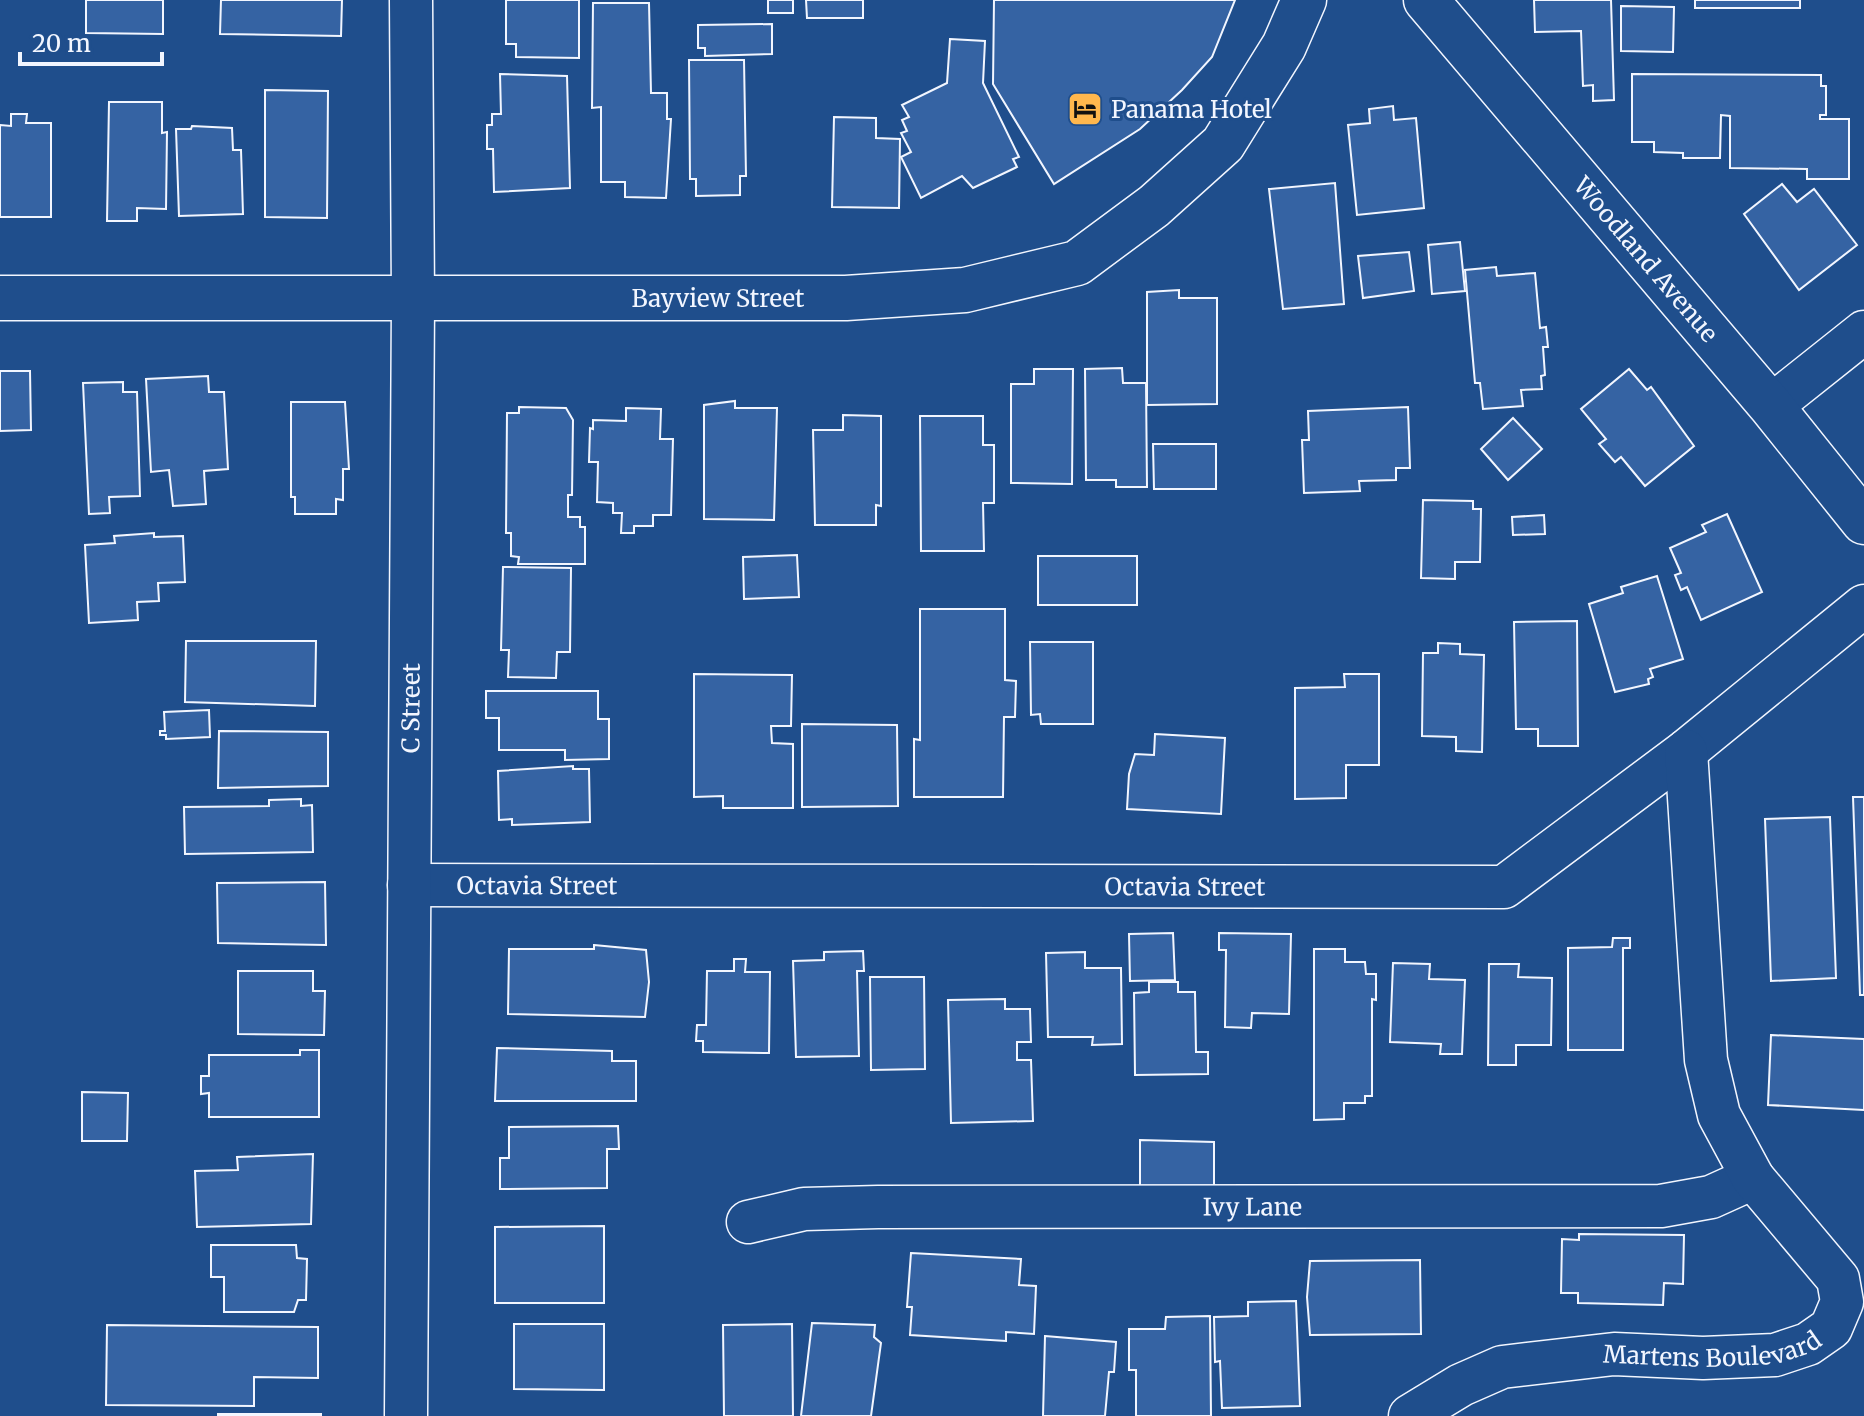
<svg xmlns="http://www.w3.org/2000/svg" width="1864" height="1416" viewBox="0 0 1864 1416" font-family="Merriweather,serif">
<rect width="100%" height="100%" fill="#1f4e8c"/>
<g fill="#3563a3" stroke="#f2f6ff" stroke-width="2">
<polygon points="86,0 163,0 163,34 86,33"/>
<polygon points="221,0 342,0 341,36 220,34"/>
<polygon points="506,0 579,0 579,58 516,57 516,44 506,44"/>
<rect x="768" y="0" width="25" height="13"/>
<polygon points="806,0 863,0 863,18 807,18"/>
<polygon points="994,0 1235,0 1212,57 1182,90 1140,129 1054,184 993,84"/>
<polygon points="1534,0 1611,0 1614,100 1593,101 1593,85 1583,86 1581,31 1535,32"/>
<rect x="1695" y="0" width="105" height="8"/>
<polygon points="593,3 649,3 651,93 667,93 667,119 671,119 666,198 625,197 625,182 601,182 601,107 592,108"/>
<polygon points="1621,6 1674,7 1673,52 1621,51"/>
<polygon points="772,24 772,54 705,56 705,48 698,48 698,25"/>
<polygon points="950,39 985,41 983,83 1019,157 1013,159 1017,167 973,188 962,176 921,198 901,157 911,152 901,133 907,131 902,120 909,117 902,105 947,83"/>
<polygon points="689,60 744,60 746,176 740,176 740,195 696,196 696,179 690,179"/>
<polygon points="500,74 567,76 570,188 494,192 493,149 487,149 487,125 492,125 492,114 501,114"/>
<polygon points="1632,74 1821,75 1821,86 1826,86 1826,115 1820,115 1820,119 1849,119 1849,179 1807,179 1807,169 1730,168 1730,116 1721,115 1720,158 1683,158 1683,153 1654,152 1654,142 1632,142"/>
<polygon points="265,90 328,91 327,218 265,217"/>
<polygon points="109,102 162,102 162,133 167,132 166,209 137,208 137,221 107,221"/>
<polygon points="1393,106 1394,120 1416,118 1424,208 1357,215 1348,125 1370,123 1369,109"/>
<polygon points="11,114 27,114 26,123 51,123 51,217 0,217 0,125 11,126"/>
<polygon points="834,117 876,118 876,138 900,139 899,208 832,207"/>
<polygon points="192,126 232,128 233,150 241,150 243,214 179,216 176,129 191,129"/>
<polygon points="1335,183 1344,304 1283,309 1269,189"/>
<polygon points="1782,184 1797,202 1814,189 1857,245 1799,290 1744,214"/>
<polygon points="1460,242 1465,291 1432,294 1428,245"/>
<polygon points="1409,252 1414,291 1363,298 1358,256"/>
<polygon points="1496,267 1497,276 1535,273 1540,328 1546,327 1548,347 1543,347 1545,375 1541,376 1542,389 1521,390 1523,406 1483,409 1480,383 1475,383 1465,270"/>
<polygon points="1179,290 1179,298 1217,298 1217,404 1147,405 1147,292"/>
<polygon points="1122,368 1123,383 1146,383 1147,487 1116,487 1116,480 1086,480 1085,369"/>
<polygon points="1034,369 1073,369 1072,484 1011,483 1011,384 1034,384"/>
<polygon points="1629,369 1647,390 1651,387 1694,446 1645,486 1621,457 1615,462 1599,444 1606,439 1581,409"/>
<polygon points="0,371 30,371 31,430 0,431"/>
<polygon points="208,376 209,392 224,392 228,469 204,471 206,504 173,506 169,470 151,472 146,379"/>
<polygon points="123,382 123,392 137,392 140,496 109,497 110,513 89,514 83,383"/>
<polygon points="735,401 735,408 777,408 774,520 704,519 704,405"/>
<polygon points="291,402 345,402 349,469 343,469 343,500 336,499 336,514 295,514 295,497 291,497"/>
<polygon points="519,407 566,408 573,420 572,495 568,495 568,517 580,517 580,527 585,527 585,564 518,564 519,557 511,556 511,533 506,533 507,413 519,413"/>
<polygon points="1408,407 1410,468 1396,468 1396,480 1359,481 1360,491 1304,493 1302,440 1309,440 1308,411"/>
<polygon points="626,408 661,409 660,439 673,439 671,515 653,515 653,526 634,526 634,533 621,533 622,513 613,513 613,503 597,502 598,462 589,462 590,428 593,429 593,420 626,421"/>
<polygon points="843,415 881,416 881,506 876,505 876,525 815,525 813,430 843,430"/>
<polygon points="920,416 983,416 983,445 994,445 994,503 983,503 984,551 921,551"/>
<polygon points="1513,418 1542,449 1508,480 1481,449"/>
<polygon points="1153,444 1216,444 1216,489 1154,489"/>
<polygon points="1423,500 1473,501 1473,509 1481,509 1480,562 1455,562 1455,579 1421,578"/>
<polygon points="1727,514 1762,592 1701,620 1687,587 1681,590 1675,575 1681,573 1670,548 1706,532 1702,525"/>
<polygon points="1544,515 1545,534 1513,535 1512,517"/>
<polygon points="154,533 154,537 183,536 185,582 158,583 159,601 137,602 138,620 89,623 85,545 115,543 114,536"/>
<polygon points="797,555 799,597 744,599 743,557"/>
<rect x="1038" y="556" width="99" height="49"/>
<polygon points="503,567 571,568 570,652 557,652 556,678 508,677 509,650 501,650"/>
<polygon points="1657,576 1683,659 1650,669 1653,677 1648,679 1649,684 1615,692 1589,604 1623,593 1621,587"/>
<polygon points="920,609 1005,609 1005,680 1016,681 1015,717 1004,717 1003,797 914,797 914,739 920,740"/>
<polygon points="1577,621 1578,746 1538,746 1538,729 1516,729 1514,622"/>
<polygon points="186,641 316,641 315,706 185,702"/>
<polygon points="1030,642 1093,642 1093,724 1041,724 1040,714 1031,715"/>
<polygon points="1438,643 1460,644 1460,654 1484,655 1482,752 1456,751 1456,737 1422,736 1423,653 1438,653"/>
<polygon points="694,674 792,675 791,726 771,726 772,743 793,744 793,808 723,808 723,796 694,797"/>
<polygon points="1344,674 1379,674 1379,765 1346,765 1346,798 1295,799 1295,688 1345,687"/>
<polygon points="486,691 598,691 598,719 609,719 609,759 565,760 565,750 499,750 499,718 486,718"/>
<polygon points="209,710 210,737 166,739 166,735 160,735 160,731 165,731 164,712"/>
<polygon points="802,724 897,725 898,806 802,807"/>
<polygon points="219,731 328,732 328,786 218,788"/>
<polygon points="1155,734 1225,738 1221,814 1127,809 1129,774 1135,754 1154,755"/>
<polygon points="573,766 573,769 589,769 590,822 512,825 512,819 499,820 498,771"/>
<polygon points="1853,797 1864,797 1864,995 1860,995"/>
<polygon points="301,799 301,806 312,805 313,852 185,854 184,807 269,806 269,800"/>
<polygon points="1830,817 1836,978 1771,981 1765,819"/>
<polygon points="325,882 326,945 218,943 217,883"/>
<polygon points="1173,933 1175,980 1130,981 1129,934"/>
<polygon points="1219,933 1291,934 1289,1014 1252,1013 1251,1028 1225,1027 1226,950 1219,950"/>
<polygon points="1613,938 1630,938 1630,948 1623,948 1623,1050 1568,1050 1568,948 1612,947"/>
<polygon points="594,945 646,950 649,982 645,1017 508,1014 509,949 594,949"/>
<polygon points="1314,949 1345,949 1345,962 1365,962 1366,974 1376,974 1376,1000 1372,999 1372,1096 1365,1096 1365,1103 1344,1103 1344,1119 1314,1120"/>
<polygon points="863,951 864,971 857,971 859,1056 796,1057 793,961 824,960 824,952"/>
<polygon points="1085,952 1085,968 1121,968 1122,1044 1092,1045 1093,1037 1048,1037 1046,953"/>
<polygon points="734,959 746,959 745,972 770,972 769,1053 703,1052 703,1041 696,1041 697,1025 706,1025 707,971 734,971"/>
<polygon points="1393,963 1430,964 1429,979 1465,980 1462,1054 1440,1054 1441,1044 1390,1042"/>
<polygon points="1489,964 1519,964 1518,977 1552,978 1551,1045 1516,1045 1516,1065 1488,1065"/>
<polygon points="238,971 313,971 313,991 325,991 324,1035 238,1034"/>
<polygon points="870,977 924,977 925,1069 871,1070"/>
<polygon points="1149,982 1178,982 1178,992 1195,992 1196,1052 1208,1052 1208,1074 1135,1075 1134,993 1149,992"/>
<polygon points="1005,999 1005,1009 1030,1009 1031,1042 1017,1042 1017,1060 1031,1060 1033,1121 951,1123 948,1000"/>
<polygon points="1771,1035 1864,1039 1864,1110 1768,1105"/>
<polygon points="497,1048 612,1051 612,1061 636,1061 636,1101 495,1101"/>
<polygon points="300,1050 319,1050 319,1117 209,1117 209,1093 201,1094 201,1076 209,1076 209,1055 300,1055"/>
<polygon points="82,1092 128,1093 127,1141 82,1141"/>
<polygon points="618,1126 619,1149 607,1149 607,1188 500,1189 500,1158 509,1158 509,1127"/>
<polygon points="1140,1140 1214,1142 1214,1193 1140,1192"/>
<polygon points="313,1154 311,1224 197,1227 195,1171 238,1170 237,1157"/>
<polygon points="604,1226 604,1303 495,1303 495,1227"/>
<polygon points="1579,1234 1684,1235 1683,1284 1664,1283 1663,1305 1578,1303 1578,1293 1561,1293 1562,1239 1579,1240"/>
<polygon points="211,1245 296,1245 297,1258 307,1259 306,1300 298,1300 294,1312 224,1312 224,1277 211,1277"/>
<polygon points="911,1253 1021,1259 1019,1285 1036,1286 1034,1334 1006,1332 1006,1341 910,1335 912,1307 907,1307"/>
<polygon points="1420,1260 1421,1334 1310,1335 1307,1297 1310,1261"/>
<polygon points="1296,1301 1300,1406 1222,1408 1220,1361 1215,1362 1214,1317 1248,1316 1248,1302"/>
<polygon points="1210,1316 1211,1416 1136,1416 1136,1370 1129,1370 1129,1329 1165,1329 1166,1317"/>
<polygon points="812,1323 875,1325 874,1337 881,1343 871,1416 801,1416"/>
<polygon points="514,1324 604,1324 604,1390 514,1389"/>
<polygon points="792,1324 793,1416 724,1416 723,1325"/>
<polygon points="107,1325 318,1327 318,1378 254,1377 254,1406 106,1405"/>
<polygon points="1045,1336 1116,1342 1114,1372 1109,1372 1105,1416 1043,1416"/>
<rect x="218" y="1414" width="103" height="2"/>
</g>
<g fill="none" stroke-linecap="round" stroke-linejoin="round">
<g stroke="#f2f6ff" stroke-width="45">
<g id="minor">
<polyline points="1771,406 1864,332"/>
<path id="s1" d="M409,885L1504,887L1686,751L1864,606"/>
<path id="s2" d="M748,1222L804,1209L878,1207L1661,1206L1711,1197L1753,1178"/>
<path id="s3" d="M406,1416L413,300L411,0"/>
<path id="s4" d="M1410,1416L1461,1385L1502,1367L1614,1354L1703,1358L1775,1355L1808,1344L1831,1328L1842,1302L1838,1279L1753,1178L1719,1115L1706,1060L1686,751"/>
</g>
</g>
<g stroke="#f2f6ff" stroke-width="47">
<g id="tertiary">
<path id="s5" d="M1426,0L1771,406L1864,522"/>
<path id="s6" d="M0,298H846L965,290L1077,263L1154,206L1223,144L1284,46L1304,0"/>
</g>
</g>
<use href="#minor" stroke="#1f4e8c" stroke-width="42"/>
<use href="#tertiary" stroke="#1f4e8c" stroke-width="44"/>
</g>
<defs>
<g id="hotel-square" transform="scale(1.8)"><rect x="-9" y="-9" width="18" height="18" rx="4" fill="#ffb74d" stroke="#1f4e8c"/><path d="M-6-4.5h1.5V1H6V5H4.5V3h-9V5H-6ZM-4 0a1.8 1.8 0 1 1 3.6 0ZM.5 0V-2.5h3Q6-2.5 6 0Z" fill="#111"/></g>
</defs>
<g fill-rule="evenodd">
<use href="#hotel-square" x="1085" y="109"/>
</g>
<g text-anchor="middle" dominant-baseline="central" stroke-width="6" stroke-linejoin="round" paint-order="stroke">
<g font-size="24" fill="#f2f6ff" stroke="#1f4e8c" text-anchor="start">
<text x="1111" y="109">Panama Hotel</text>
</g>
<g font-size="24" fill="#f2f6ff" stroke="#1f4e8c">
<text stroke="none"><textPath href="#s5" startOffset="340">Woodland Avenue</textPath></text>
<text stroke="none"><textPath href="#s6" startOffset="718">Bayview Street</textPath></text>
<text stroke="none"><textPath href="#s3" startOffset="708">C Street</textPath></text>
<text stroke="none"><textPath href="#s1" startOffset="128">Octavia Street</textPath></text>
<text stroke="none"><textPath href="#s1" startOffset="776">Octavia Street</textPath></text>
<text stroke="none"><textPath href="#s2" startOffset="506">Ivy Lane</textPath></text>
<text stroke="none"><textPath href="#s4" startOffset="316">Martens Boulevard</textPath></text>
</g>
</g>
<path d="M20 52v12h142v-12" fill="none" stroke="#f2f6ff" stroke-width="4"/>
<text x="32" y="52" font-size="24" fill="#f2f6ff" stroke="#1f4e8c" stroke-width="6" paint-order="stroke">20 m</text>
</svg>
